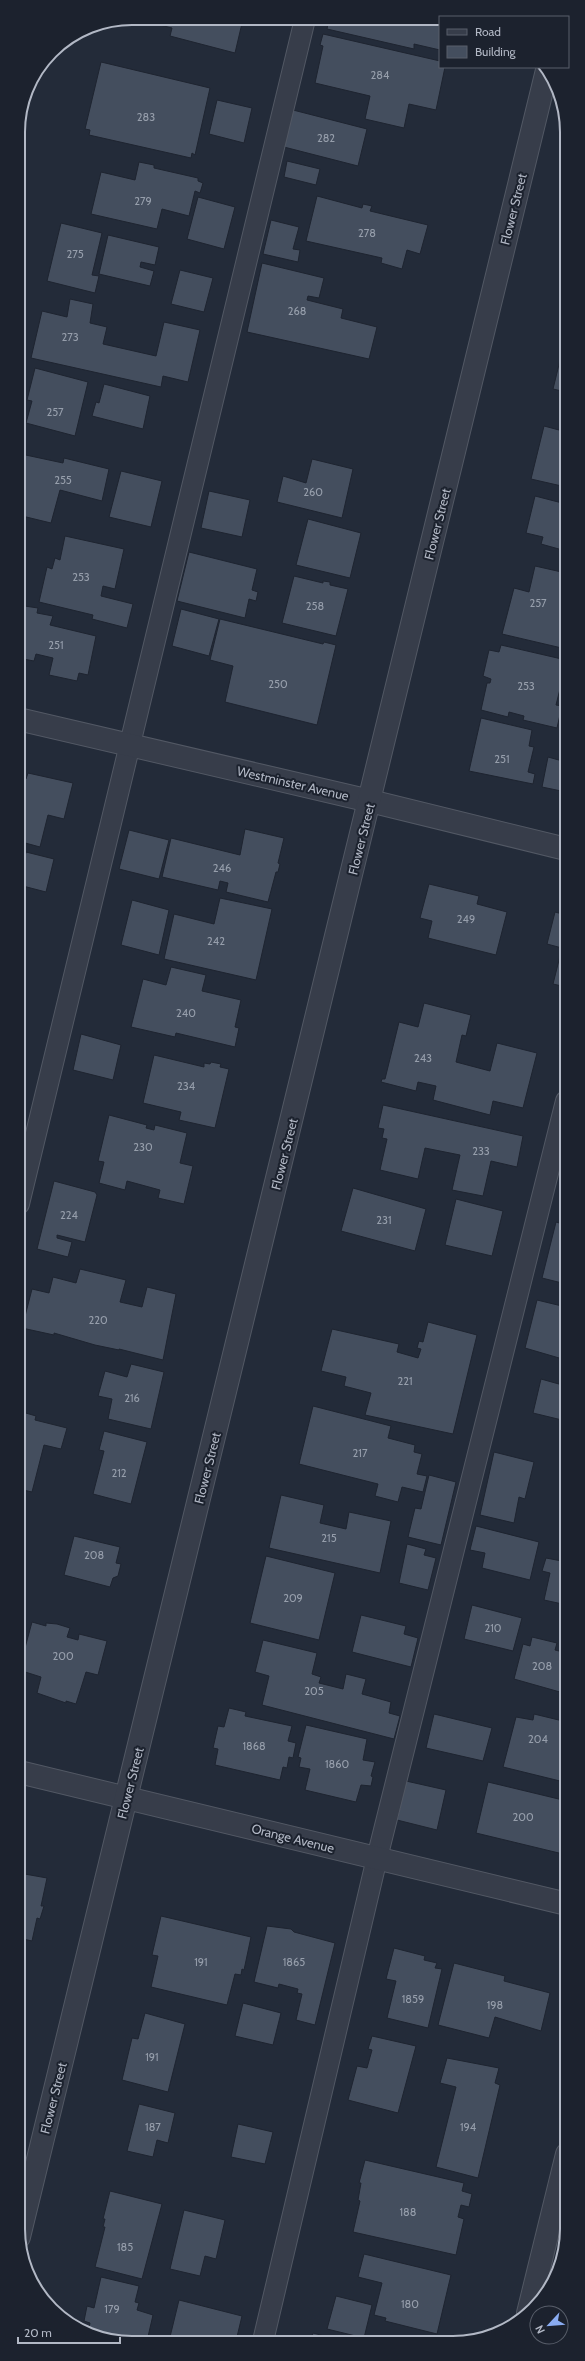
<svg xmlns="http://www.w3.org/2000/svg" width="585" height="2361" viewBox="0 0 585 2361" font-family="Cabin,sans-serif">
<rect width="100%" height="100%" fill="#232b39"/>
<g fill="#444e5e" stroke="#1e2430">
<polygon points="149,18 243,19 235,53 170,36 172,28 148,22"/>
<polygon points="329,19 440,20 440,50 414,44 414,49 327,29"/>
<polygon points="323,34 440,61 440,67 445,67 436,110 409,104 404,128 365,119 370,96 315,83 323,46 320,45"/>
<polygon points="101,62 210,88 195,155 192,153 191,158 89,135 90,130 85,129"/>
<polygon points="217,100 252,108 244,143 209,134"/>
<polygon points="293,110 367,129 358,166 284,147"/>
<polygon points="287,161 320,169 316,185 284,177"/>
<polygon points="139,162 154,165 154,168 198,178 198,181 203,183 200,193 195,191 189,216 162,209 157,229 91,214 101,172 135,180"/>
<polygon points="317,196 362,208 363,204 372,206 370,211 428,225 420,254 407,250 402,269 381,263 382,258 306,241"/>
<polygon points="198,197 235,207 224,249 187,239"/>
<polygon points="271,220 299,227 293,249 300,250 298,262 263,254"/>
<polygon points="61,223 102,233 92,275 99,276 95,293 47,281"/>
<polygon points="108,235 159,247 155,265 141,262 140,267 154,271 150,286 99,274"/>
<polygon points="262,263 324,278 319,298 308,296 307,300 343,309 341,318 377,327 369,359 247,332"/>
<polygon points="180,270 213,278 204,312 171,304"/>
<polygon points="70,299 93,304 90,323 107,327 103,344 156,356 164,322 200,330 188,382 163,376 161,387 31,358 42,311 67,317"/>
<polygon points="565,340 566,340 566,392 553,389"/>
<polygon points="35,368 88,382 75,436 26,423 32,401 27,400"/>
<polygon points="104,384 150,396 143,429 92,416 96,402 99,403"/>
<polygon points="563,416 566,417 566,487 531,479 544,426 559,430"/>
<polygon points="21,454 63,463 64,458 109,469 102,501 60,490 51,523 18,515 18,464"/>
<polygon points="312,459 353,469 342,518 277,502 283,476 306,483"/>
<polygon points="121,471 162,481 151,527 109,517"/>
<polygon points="209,491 250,500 242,537 201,528"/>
<polygon points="535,496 566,504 566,551 541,544 543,537 526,533"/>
<polygon points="308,519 361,533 350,578 296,565"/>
<polygon points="65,536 124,549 115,589 103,586 101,596 133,604 127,628 92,619 93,615 39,602 47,567 52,569 55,558 60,560"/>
<polygon points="189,552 257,569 252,590 258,592 256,601 249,599 245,618 177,601"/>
<polygon points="535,566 566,573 566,649 502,634 514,588 529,592"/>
<polygon points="294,576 323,583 323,581 330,582 330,585 348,589 336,636 282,623"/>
<polygon points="18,605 38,608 37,613 53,616 50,625 96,636 88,675 79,673 77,681 49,675 53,658 36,654 34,661 18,658"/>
<polygon points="181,609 219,619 209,656 172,646"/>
<polygon points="220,619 323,644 324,642 336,645 317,725 225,702 233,666 210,660"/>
<polygon points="501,645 566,660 566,691 560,689 556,705 562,706 557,728 523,720 524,716 509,712 508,717 481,710 487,683 490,683 491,679 483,676 489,650 499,652"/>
<polygon points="481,718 532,730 529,746 534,747 528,772 535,774 533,784 469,771"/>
<polygon points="548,757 566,762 566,792 542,787"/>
<polygon points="28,773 73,783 64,819 48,815 40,847 18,841 18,781 26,779"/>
<polygon points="245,829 284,838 278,863 280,864 278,872 276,872 268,902 226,892 228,883 220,881 218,890 162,877 171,838 240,855"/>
<polygon points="129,830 169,840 159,879 119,869"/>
<polygon points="26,852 54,859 46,892 19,885"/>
<polygon points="429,884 479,896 477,904 507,912 496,955 428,938 432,921 420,918"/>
<polygon points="220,898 272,909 256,980 164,959 174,914 214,924"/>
<polygon points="132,900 169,910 159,955 121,945"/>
<polygon points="555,912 566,915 566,987 553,984 562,948 547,944"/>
<polygon points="171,967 206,975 202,991 241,1000 235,1027 239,1028 235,1047 176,1033 175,1037 131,1027 143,979 166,985"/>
<polygon points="424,1003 471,1015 466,1036 462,1035 456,1062 490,1071 497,1043 537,1053 523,1108 493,1101 490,1115 433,1100 436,1086 418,1082 416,1091 381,1082 382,1079 385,1079 399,1022 418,1027"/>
<polygon points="81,1034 121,1045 113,1080 73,1070"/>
<polygon points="154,1055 204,1067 204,1063 210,1064 211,1062 221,1064 220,1067 229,1069 215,1128 179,1120 181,1112 143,1103"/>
<polygon points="383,1105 523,1136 517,1167 491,1161 483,1196 452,1190 460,1155 425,1148 418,1179 380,1170 387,1139 382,1138 384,1129 378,1128"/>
<polygon points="109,1115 147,1125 146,1128 154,1130 155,1125 187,1133 180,1163 193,1166 184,1204 158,1198 160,1190 127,1181 125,1190 99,1183 104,1162 98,1161"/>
<polygon points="54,1181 95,1192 97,1195 85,1242 57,1235 57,1238 72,1242 68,1257 37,1249"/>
<polygon points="353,1188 426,1209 415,1251 341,1231"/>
<polygon points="456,1199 503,1211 492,1256 445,1245"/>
<polygon points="556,1222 566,1225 566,1284 542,1278"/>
<polygon points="80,1269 126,1280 120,1302 142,1307 147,1287 176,1294 163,1360 119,1349 119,1350 95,1345 54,1333 54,1335 22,1328 32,1289 49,1293 53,1277 76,1283"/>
<polygon points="537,1300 566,1307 566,1360 525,1348"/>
<polygon points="428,1322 477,1335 453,1434 365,1415 371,1393 344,1386 346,1377 321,1371 332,1329 399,1344 397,1352 418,1358 421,1349 417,1348 419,1341 423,1342"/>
<polygon points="131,1364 164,1372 151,1429 108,1419 112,1399 98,1396 105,1371 127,1377"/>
<polygon points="541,1379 566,1386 566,1426 561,1425 562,1420 533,1413"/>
<polygon points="313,1406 391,1426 388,1438 415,1445 414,1452 422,1454 417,1474 427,1476 423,1492 402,1487 398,1502 375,1496 378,1484 299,1464"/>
<polygon points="19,1411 36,1416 35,1420 67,1428 61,1449 44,1445 32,1492 19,1489"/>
<polygon points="104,1431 147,1442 131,1504 93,1494 104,1451 99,1450"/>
<polygon points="494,1452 534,1462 525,1499 519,1497 514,1523 480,1515"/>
<polygon points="429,1475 456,1482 441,1545 408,1537 415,1508 421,1509"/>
<polygon points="281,1495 324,1505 320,1523 346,1529 349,1512 391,1521 380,1573 269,1548"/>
<polygon points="476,1526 539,1542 530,1580 482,1568 485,1553 470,1550"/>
<polygon points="74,1536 120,1547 116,1563 121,1564 118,1576 113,1578 110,1587 64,1575"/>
<polygon points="407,1544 426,1549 424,1555 436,1558 428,1590 399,1583"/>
<polygon points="266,1556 335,1573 319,1640 250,1623"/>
<polygon points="546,1558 567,1562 567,1605 544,1600 550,1573 542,1571"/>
<polygon points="472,1605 522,1618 513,1651 464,1639"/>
<polygon points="361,1615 406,1626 404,1634 418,1638 411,1667 352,1652"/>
<polygon points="32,1622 46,1626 46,1623 57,1624 70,1628 67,1637 78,1640 79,1634 107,1641 98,1675 86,1672 76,1704 66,1701 66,1703 37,1693 41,1677 19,1670"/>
<polygon points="532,1637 557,1643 555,1650 567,1653 567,1694 514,1679 523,1644 530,1646"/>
<polygon points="263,1640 317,1653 312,1674 321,1677 319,1683 343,1689 346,1674 366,1679 362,1694 391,1702 389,1713 400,1716 394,1739 262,1705 269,1676 255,1672"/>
<polygon points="229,1708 246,1712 245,1716 292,1726 288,1741 296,1743 293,1758 289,1757 287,1768 283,1767 280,1780 215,1765 218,1749 213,1748 218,1726 224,1727"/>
<polygon points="434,1714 492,1728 483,1761 426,1748"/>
<polygon points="534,1714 567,1722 567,1756 560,1781 503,1767 516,1717 533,1720"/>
<polygon points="306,1725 367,1739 363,1760 375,1762 371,1776 373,1777 371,1786 361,1785 356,1802 305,1790 310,1769 299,1767 301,1758 298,1757"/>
<polygon points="406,1781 446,1790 437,1830 397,1820"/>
<polygon points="488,1782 567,1801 567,1840 563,1854 476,1833"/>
<polygon points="19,1873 47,1878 41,1906 44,1906 40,1919 37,1918 32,1941 19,1938"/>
<polygon points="161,1916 251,1937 244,1970 242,1969 241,1975 235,1974 227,2005 151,1987 158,1956 152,1955"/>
<polygon points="267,1926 291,1929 294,1932 335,1943 315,2025 296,2020 302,1994 297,1993 298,1989 279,1984 278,1988 254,1982"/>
<polygon points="394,1948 425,1956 424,1960 437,1963 435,1968 442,1969 428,2028 387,2018 396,1981 386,1979"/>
<polygon points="454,1963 505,1976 504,1981 550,1993 541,2031 495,2017 489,2038 438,2025"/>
<polygon points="243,2003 281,2013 273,2045 235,2036"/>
<polygon points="145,2013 185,2024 168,2092 122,2080 132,2038 138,2039"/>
<polygon points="372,2036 416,2046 398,2113 348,2100 357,2066 367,2068 372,2050 368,2049"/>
<polygon points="447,2058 499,2068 495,2083 500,2085 478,2178 436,2167 456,2087 440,2083"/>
<polygon points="139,2104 175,2113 168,2143 157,2140 153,2157 127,2151"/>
<polygon points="238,2124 273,2132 265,2164 231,2157"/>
<polygon points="365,2160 464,2183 462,2191 472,2194 469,2207 461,2205 458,2217 464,2219 456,2255 353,2232 360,2201 358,2200 361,2183 359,2183"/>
<polygon points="110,2191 162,2204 142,2279 95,2267 105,2227 103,2227 105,2219 103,2219"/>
<polygon points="184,2210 225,2220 216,2259 205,2256 200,2276 170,2269"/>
<polygon points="364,2254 451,2275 437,2334 385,2321 386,2318 374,2315 382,2283 358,2277"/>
<polygon points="101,2277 139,2286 135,2302 139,2303 137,2310 153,2315 147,2341 110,2341 88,2333 90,2323 84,2321 87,2306 94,2308"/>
<polygon points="336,2296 372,2305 364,2338 327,2329"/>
<polygon points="179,2300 242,2316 236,2341 169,2341"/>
<polygon points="313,2333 347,2342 310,2341"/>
</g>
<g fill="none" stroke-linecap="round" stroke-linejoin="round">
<g stroke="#525864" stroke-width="22">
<g id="lane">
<polyline points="19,1204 305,19"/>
<polyline points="263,2341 377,1858 566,1101"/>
</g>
</g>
<g stroke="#525864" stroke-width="24">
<g id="street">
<polyline points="18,719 370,801 566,849"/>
<polyline points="19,1772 567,1904"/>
<polyline points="19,2237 547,70"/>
<polyline points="528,2313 567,2154"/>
</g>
</g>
<use href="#lane" stroke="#373d4a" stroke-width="20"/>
<use href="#street" stroke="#373d4a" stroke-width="22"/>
</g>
<g text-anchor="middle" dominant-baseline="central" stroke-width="4" stroke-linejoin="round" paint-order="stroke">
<g font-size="11" fill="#969eab">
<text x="380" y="75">284</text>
<text x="146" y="117">283</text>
<text x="326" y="138">282</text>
<text x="143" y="201">279</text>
<text x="367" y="233">278</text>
<text x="75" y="254">275</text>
<text x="297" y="311">268</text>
<text x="70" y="337">273</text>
<text x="55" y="412">257</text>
<text x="63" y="480">255</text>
<text x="313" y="492">260</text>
<text x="81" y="577">253</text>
<text x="538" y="603">257</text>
<text x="315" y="606">258</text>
<text x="56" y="645">251</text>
<text x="278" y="684">250</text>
<text x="526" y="686">253</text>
<text x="502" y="759">251</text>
<text x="222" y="868">246</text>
<text x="466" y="919">249</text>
<text x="216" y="941">242</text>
<text x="186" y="1013">240</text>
<text x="423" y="1058">243</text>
<text x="186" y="1086">234</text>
<text x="143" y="1147">230</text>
<text x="481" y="1151">233</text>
<text x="69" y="1215">224</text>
<text x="384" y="1220">231</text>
<text x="98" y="1320">220</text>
<text x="405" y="1381">221</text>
<text x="132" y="1398">216</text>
<text x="360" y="1453">217</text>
<text x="119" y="1473">212</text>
<text x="329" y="1538">215</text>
<text x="94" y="1555">208</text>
<text x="293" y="1598">209</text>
<text x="493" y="1628">210</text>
<text x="63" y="1656">200</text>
<text x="542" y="1666">208</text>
<text x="314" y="1691">205</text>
<text x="538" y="1739">204</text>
<text x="254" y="1746">1868</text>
<text x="337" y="1764">1860</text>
<text x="523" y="1817">200</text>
<text x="201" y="1962">191</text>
<text x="294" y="1962">1865</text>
<text x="413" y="1999">1859</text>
<text x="495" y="2005">198</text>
<text x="152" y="2057">191</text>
<text x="153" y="2127">187</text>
<text x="468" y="2127">194</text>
<text x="408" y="2212">188</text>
<text x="125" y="2247">185</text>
<text x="410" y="2304">180</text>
<text x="112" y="2309">179</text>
</g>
<g font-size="13" fill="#b2b8c5" stroke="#1c222e">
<text transform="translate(513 209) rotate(-76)">Flower Street</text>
<text transform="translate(437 524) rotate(-76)">Flower Street</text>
<text transform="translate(293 783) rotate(13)">Westminster Avenue</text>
<text transform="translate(361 839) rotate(-76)">Flower Street</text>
<text transform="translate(284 1154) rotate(-76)">Flower Street</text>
<text transform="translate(207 1468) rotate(-76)">Flower Street</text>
<text transform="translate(130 1783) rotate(-76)">Flower Street</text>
<text transform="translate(293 1838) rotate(14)">Orange Avenue</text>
<text transform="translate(53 2098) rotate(-76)">Flower Street</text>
</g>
</g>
<path d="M0 0H585V2361H0ZM132 25H453A107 107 0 0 1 560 132V2229A107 107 0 0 1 453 2336H132A107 107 0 0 1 25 2229V132A107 107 0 0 1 132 25Z" fill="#1c222e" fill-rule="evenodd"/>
<path fill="none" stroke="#b2b8c5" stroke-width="2" d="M132 25H453A107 107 0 0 1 560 132V2229A107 107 0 0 1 453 2336H132A107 107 0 0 1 25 2229V132A107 107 0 0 1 132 25Z"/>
<rect x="439" y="16" width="130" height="52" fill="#1c222e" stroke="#585e6a"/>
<rect x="447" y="29" width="20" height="6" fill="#373d4a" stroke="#585e6a"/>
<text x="475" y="36" font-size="12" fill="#b2b8c5">Road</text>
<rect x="447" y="46" width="20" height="12" fill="#444e5e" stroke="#585e6a"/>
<text x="475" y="56" font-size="12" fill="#b2b8c5">Building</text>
<g transform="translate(549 2325) rotate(244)"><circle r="19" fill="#1c222e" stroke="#585e6a"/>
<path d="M0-3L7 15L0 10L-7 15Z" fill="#8aacf2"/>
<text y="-6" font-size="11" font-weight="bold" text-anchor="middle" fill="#b2b8c5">N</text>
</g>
<path d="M18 2337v6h102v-6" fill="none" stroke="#b2b8c5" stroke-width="2"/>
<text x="24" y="2337" font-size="12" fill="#b2b8c5" stroke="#1c222e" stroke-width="3" paint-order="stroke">20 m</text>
</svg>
